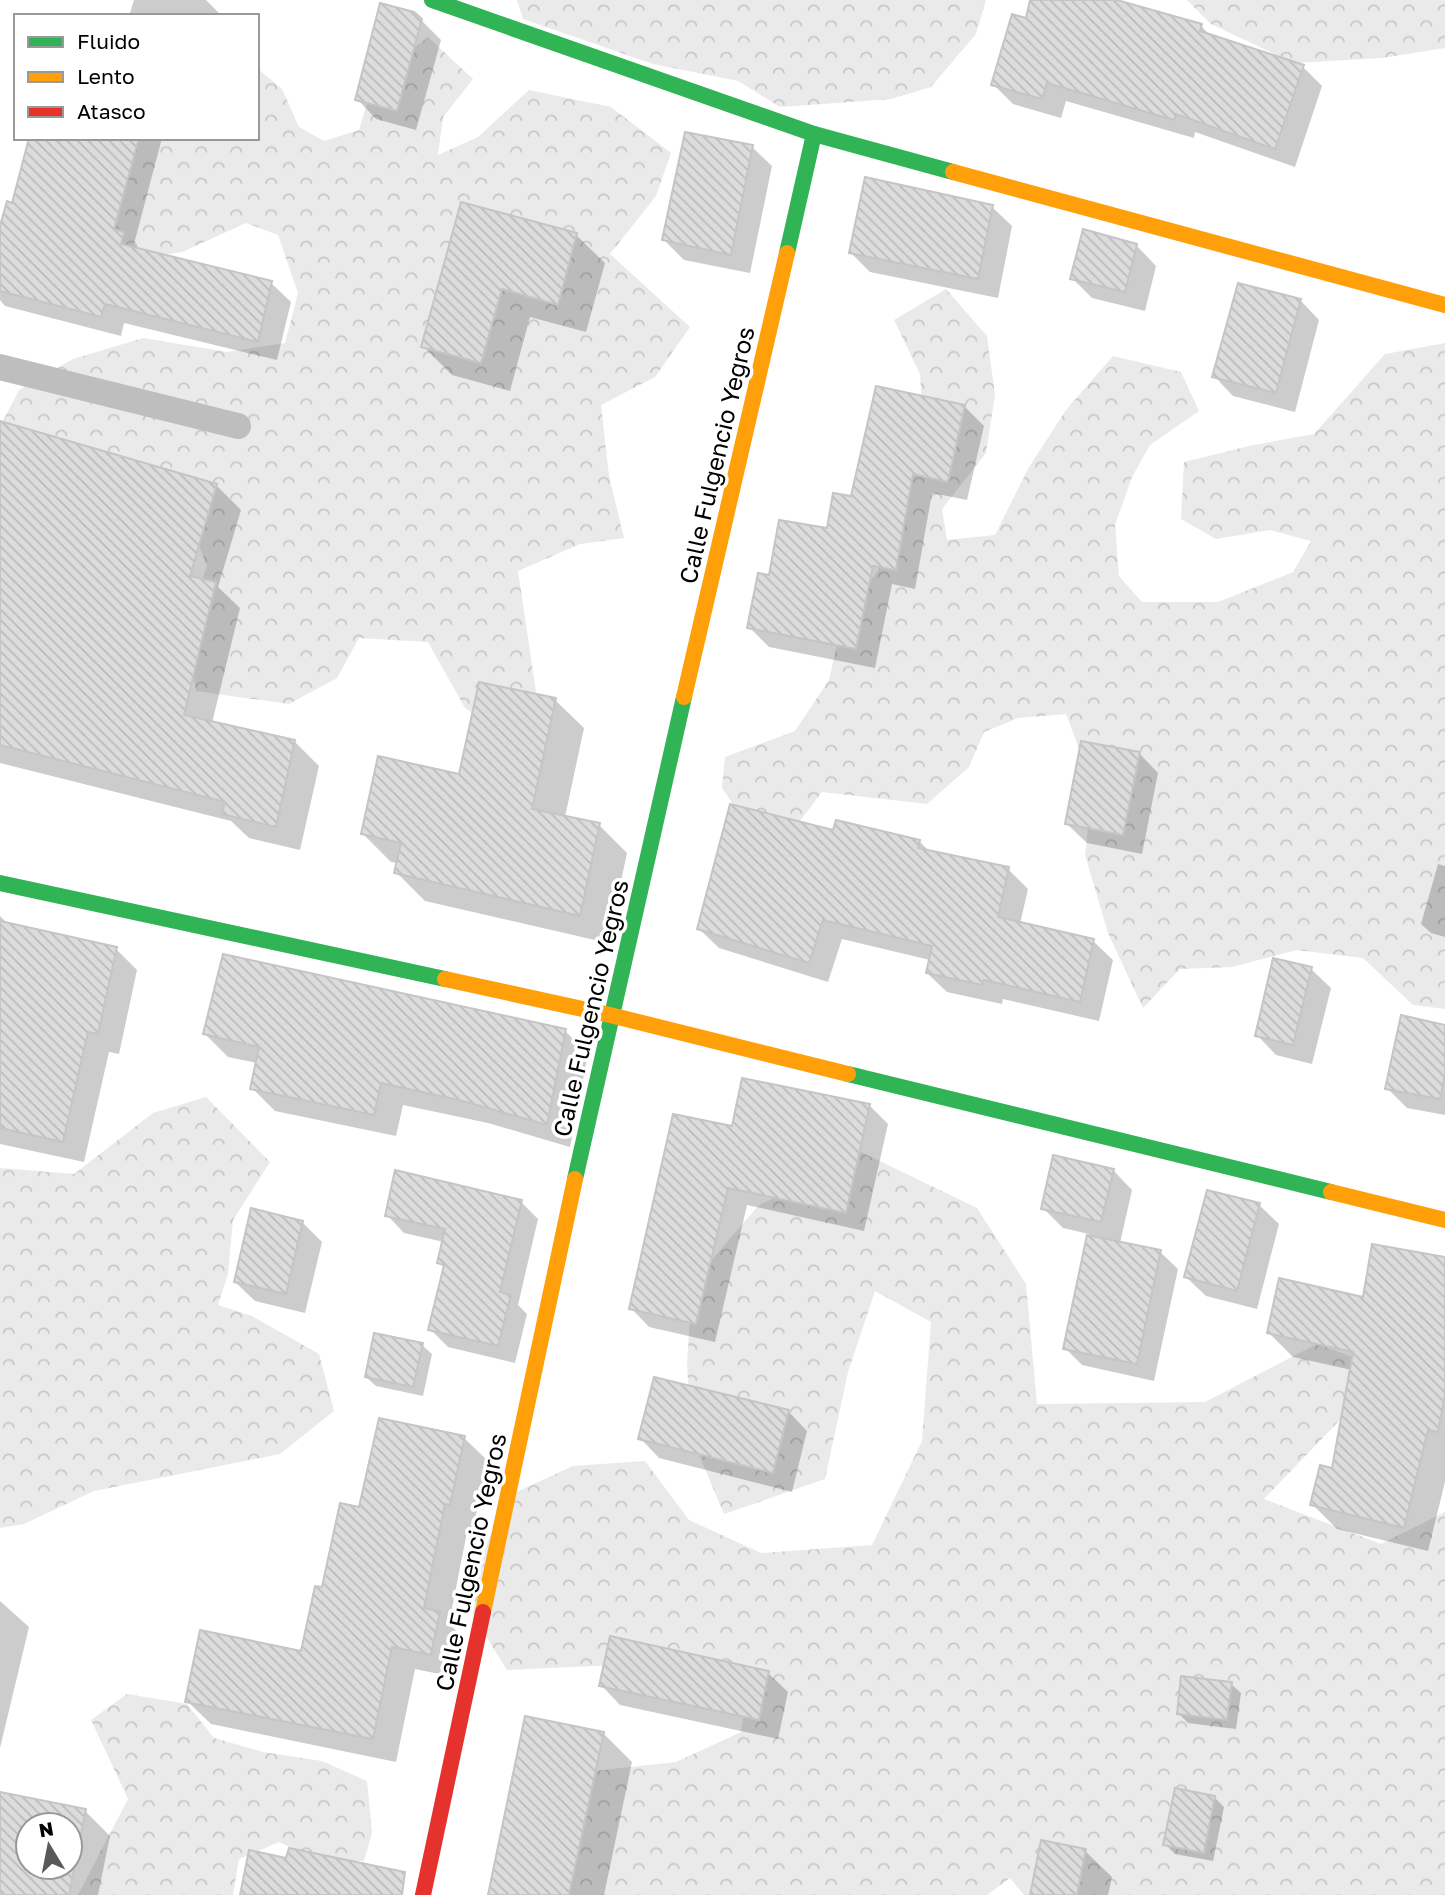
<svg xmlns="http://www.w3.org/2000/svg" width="1445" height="1895" viewBox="0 0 1445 1895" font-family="'Golos Text',sans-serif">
<defs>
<pattern id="forest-crowns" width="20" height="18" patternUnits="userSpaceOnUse" patternTransform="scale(1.75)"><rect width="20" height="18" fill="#eaeaea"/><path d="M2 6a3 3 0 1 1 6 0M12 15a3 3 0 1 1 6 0" fill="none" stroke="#c7c7c7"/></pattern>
<pattern id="building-back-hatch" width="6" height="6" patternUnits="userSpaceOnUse" patternTransform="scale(1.75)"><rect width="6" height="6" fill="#dcdcdc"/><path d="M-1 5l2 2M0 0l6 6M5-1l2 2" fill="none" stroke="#bbb"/></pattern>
</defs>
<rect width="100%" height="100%" fill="#fff"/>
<g fill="url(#forest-crowns)">
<polygon points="517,0 986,0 976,34 931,87 891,99 780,107 738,81 653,64 523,19"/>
<polygon points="1187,0 1445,0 1445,48 1382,58 1294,63 1211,24"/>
<polygon points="428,37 473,79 443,117 438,155 478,137 529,90 611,107 671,153 656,196 610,254 690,327 655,377 601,405 609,476 624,538 580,544 518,571 539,712 514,739 465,708 428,642 359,638 337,678 289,704 196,691 185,628 207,566 193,530 41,455 3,421 19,390 73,359 143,338 227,352 285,343 298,293 278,235 246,223 182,252 118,263 86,235 127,138 257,138 257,68 282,89 299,127 324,141 359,130 374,80"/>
<polygon points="946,289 987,336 995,395 986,453 942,509 947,540 995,535 1029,467 1066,410 1113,356 1181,372 1199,411 1150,445 1132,477 1115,525 1119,576 1142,602 1218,602 1293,572 1311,541 1270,530 1216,539 1181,519 1184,462 1249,446 1314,434 1385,354 1445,343 1445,1009 1413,1005 1363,958 1297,950 1232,967 1180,969 1143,1008 1108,933 1085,855 1093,785 1066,714 1018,718 984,732 969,767 927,804 822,792 787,838 747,825 722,788 725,757 795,731 829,680 844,614 878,571 885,517 923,424 920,374 894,320"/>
<polygon points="206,1097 270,1162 233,1220 228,1274 218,1305 252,1316 319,1354 334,1411 280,1454 94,1491 24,1524 0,1528 0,1168 74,1174 153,1113"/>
<polygon points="861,1152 977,1208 1026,1284 1037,1404 1205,1402 1317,1344 1388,1370 1264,1499 1381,1544 1445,1512 1445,1895 1024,1895 1010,1878 987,1895 515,1895 585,1772 676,1762 741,1732 747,1690 637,1664 507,1670 473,1616 471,1576 510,1495 573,1466 645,1461 689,1520 761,1553 872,1545 922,1441 931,1322 875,1291 848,1372 825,1479 724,1514 692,1438 687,1365 692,1283 758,1206"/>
<polygon points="127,1694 187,1704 214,1738 263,1752 322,1761 367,1781 372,1833 364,1861 324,1863 279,1842 239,1859 233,1895 78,1895 128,1799 91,1720"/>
</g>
<g fill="#0003" fill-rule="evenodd">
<polygon points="134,0 206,0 222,16 129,16"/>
<polygon points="1032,0 1111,0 1201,26 1211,36 1303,67 1322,86 1295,167 1195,132 1194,138 1066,101 1061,118 1013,104 993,84 1027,20"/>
<polygon points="421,20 441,40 416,130 376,119 357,99"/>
<polygon points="31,138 162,138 134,244 140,250 271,283 291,302 277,360 124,323 121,336 5,306 0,300 0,233 13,205"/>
<polygon points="752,147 772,166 750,273 684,260 664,240"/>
<polygon points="992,207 1012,226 998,298 870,272 851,253"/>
<polygon points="1084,232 1137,246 1156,266 1145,311 1092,298 1072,278"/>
<polygon points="576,235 605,263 586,332 530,317 510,391 452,375 423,346"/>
<polygon points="1300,300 1319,320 1295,412 1233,396 1214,376"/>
<polygon points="964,406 984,426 967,500 932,493 915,589 892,584 875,668 769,647 749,627 771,577 828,530 853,498"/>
<polygon points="0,447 216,485 241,510 218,587 240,608 212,723 294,741 319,766 300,850 249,838 231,821 0,763"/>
<polygon points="555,700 584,728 565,817 599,825 627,853 608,943 425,901 396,872 398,863 391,862 362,833 460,776"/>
<polygon points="1139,753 1158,773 1142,854 1087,843 1067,824"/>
<polygon points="835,833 919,841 930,852 1008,869 1028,889 1020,924 1093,941 1113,960 1099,1021 1003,999 1002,1004 947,992 927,973 930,960 842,939 828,982 719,948 699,929"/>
<polygon points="1438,864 1445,866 1445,937 1431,933 1421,924"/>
<polygon points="0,916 8,924 116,949 137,970 119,1054 109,1052 84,1162 0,1144"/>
<polygon points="1311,969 1331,988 1312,1064 1276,1055 1257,1035"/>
<polygon points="1445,1026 1445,1115 1407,1108 1387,1088"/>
<polygon points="565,1031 588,1053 570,1147 488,1123 403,1105 396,1136 275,1111 252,1088 257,1063 228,1057 205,1034"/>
<polygon points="869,1105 888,1124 864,1231 747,1205 715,1342 649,1327 631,1308 733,1128"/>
<polygon points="1113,1170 1132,1190 1120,1243 1160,1252 1178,1269 1154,1381 1082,1365 1065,1348 1089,1234 1063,1228 1043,1208"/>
<polygon points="521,1202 538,1219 518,1305 527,1314 515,1363 448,1347 430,1329 445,1268 439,1263 444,1242 404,1233 387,1215"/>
<polygon points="1259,1205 1279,1224 1257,1309 1206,1296 1186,1277"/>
<polygon points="302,1222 322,1242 305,1313 255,1301 235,1282"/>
<polygon points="1445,1258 1445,1482 1428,1551 1337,1529 1312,1504 1334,1470 1352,1370 1293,1357 1269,1333 1364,1299"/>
<polygon points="422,1345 432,1354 423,1396 376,1386 366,1377"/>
<polygon points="788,1411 807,1431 792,1492 659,1458 640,1438"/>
<polygon points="464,1438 488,1461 473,1528 468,1527 449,1623 462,1637 454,1677 415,1669 396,1762 211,1724 187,1701 302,1653 323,1590 360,1509"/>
<polygon points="0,1601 29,1627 0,1748"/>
<polygon points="768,1673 788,1692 778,1739 620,1705 601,1685"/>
<polygon points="1231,1684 1241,1693 1236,1729 1188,1723 1178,1713"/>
<polygon points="603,1733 632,1762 604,1895 490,1895"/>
<path d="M0,1794L85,1811L110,1836L98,1895H0ZM28,1825H70V1867H28Z"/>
<polygon points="1214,1797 1224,1807 1213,1861 1175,1854 1165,1844"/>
<polygon points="1085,1851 1112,1877 1108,1895 1032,1895"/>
</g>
<g fill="url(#building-back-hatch)" stroke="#c5c5c5" stroke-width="2" fill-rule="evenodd">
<polygon points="1030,0 1117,0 1202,24 1200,31 1304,65 1275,149 1176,114 1174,120 1047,83 1042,99 991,85 1012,14 1026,18"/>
<polygon points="380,3 414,12 422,19 397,111 355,100"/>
<polygon points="685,132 753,145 731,255 662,240"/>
<polygon points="29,138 139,138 114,229 124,232 121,244 272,281 258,342 105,304 101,317 0,291 0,226 7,201 12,203"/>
<polygon points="865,177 993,205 978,279 849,253"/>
<polygon points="461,202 577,233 558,305 502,289 481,363 421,347"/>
<polygon points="1083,229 1137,244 1125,292 1070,279"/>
<polygon points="1238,283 1301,299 1276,393 1212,377"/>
<polygon points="876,386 965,405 948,482 913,474 896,570 873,566 856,649 747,628 758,573 769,575 779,520 827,528 833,493 851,496"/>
<polygon points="0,421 217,484 190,576 216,582 184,715 295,740 276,827 222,814 225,802 0,745"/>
<polygon points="479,682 556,698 532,809 600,823 580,916 394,873 401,843 361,834 378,756 459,774"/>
<polygon points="1081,741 1140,752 1123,835 1065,824"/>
<polygon points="730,804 833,830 836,820 920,840 918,848 1009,867 998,917 1094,939 1080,1002 984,980 982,985 926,973 932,946 823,920 809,963 697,929"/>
<polygon points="0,921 117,947 98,1034 88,1032 63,1142 0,1128"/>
<polygon points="223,954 566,1029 547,1125 463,1101 381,1083 374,1115 250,1089 259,1047 203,1034"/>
<polygon points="1273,958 1312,967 1293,1045 1255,1036"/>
<polygon points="1401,1015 1445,1025 1445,1074 1440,1099 1385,1089"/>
<polygon points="742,1078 870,1104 846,1213 728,1188 696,1324 629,1309 673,1114 732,1126"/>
<polygon points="1053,1155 1114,1169 1101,1222 1041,1209"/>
<polygon points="395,1170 522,1200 500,1292 511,1295 498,1346 428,1330 444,1265 437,1263 445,1229 385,1216"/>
<polygon points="1207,1190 1260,1203 1237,1291 1184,1277"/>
<polygon points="251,1208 303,1221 286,1294 234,1282"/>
<polygon points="1087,1235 1161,1250 1137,1364 1063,1349"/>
<polygon points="1372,1244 1445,1257 1445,1394 1438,1432 1428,1430 1404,1528 1310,1505 1320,1465 1332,1468 1353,1352 1267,1333 1279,1278 1363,1297"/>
<polygon points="374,1333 423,1343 413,1387 365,1377"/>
<polygon points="654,1377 789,1410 773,1473 638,1439"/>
<polygon points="379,1418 465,1436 450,1505 445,1504 424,1608 440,1612 431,1655 392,1647 373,1739 185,1702 200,1630 301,1651 315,1586 322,1587 340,1503 359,1507"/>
<polygon points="610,1636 769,1671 759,1720 599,1686"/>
<polygon points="1181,1676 1232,1682 1227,1720 1177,1714"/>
<polygon points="525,1716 604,1732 569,1895 488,1895"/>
<polygon points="1175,1788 1215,1796 1204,1853 1163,1845"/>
<path d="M0,1792L86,1809L69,1895H0ZM28,1825H70V1867H28Z"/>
<polygon points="1041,1840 1086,1849 1077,1895 1030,1895"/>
<polygon points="289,1848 405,1872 402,1895 240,1895 249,1850 286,1858"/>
</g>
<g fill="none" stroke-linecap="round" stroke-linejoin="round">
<polyline stroke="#bebebe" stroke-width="26" points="0,367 238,426"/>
<g stroke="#30b455" stroke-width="16">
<polyline points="432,0 814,134 953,172"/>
<polyline points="787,253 814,134"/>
<polyline points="0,883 445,979"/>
<polyline points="848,1074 1331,1192"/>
<polyline points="575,1179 684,697"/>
</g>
<g stroke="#ff9f0a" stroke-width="16">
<polyline points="953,172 1445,305"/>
<polyline points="684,697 787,253"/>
<polyline points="445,979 610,1015 848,1074"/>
<polyline points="1331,1192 1445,1220"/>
<polyline points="483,1612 575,1179"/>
</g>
<polyline stroke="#e5322d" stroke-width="16" points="423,1895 483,1612"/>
</g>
<g text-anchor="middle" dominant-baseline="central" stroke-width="7" stroke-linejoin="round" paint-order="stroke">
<g font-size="24" fill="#000" stroke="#fff">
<text transform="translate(716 455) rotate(-77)">Calle Fulgencio Yegros</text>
<text transform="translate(590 1008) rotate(-77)">Calle Fulgencio Yegros</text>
<text transform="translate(470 1562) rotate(-78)">Calle Fulgencio Yegros</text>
</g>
</g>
<rect x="14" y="14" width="245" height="126" fill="#ffffff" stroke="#999999" stroke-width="2"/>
<rect x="28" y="37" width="35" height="10" fill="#30b455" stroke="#999999" stroke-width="2"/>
<text x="77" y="49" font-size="21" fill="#000000">Fluido</text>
<rect x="28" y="72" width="35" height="10" fill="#ff9f0a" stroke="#999999" stroke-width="2"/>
<text x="77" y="84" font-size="21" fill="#000000">Lento</text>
<rect x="28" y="107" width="35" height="10" fill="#e5322d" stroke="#999999" stroke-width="2"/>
<text x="77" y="119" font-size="21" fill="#000000">Atasco</text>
<g transform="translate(49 1846) rotate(350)"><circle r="33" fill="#ffffff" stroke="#999999" stroke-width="2"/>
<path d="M0-5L12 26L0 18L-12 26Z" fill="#595959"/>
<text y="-10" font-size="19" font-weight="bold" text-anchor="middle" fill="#000000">N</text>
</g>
</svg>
